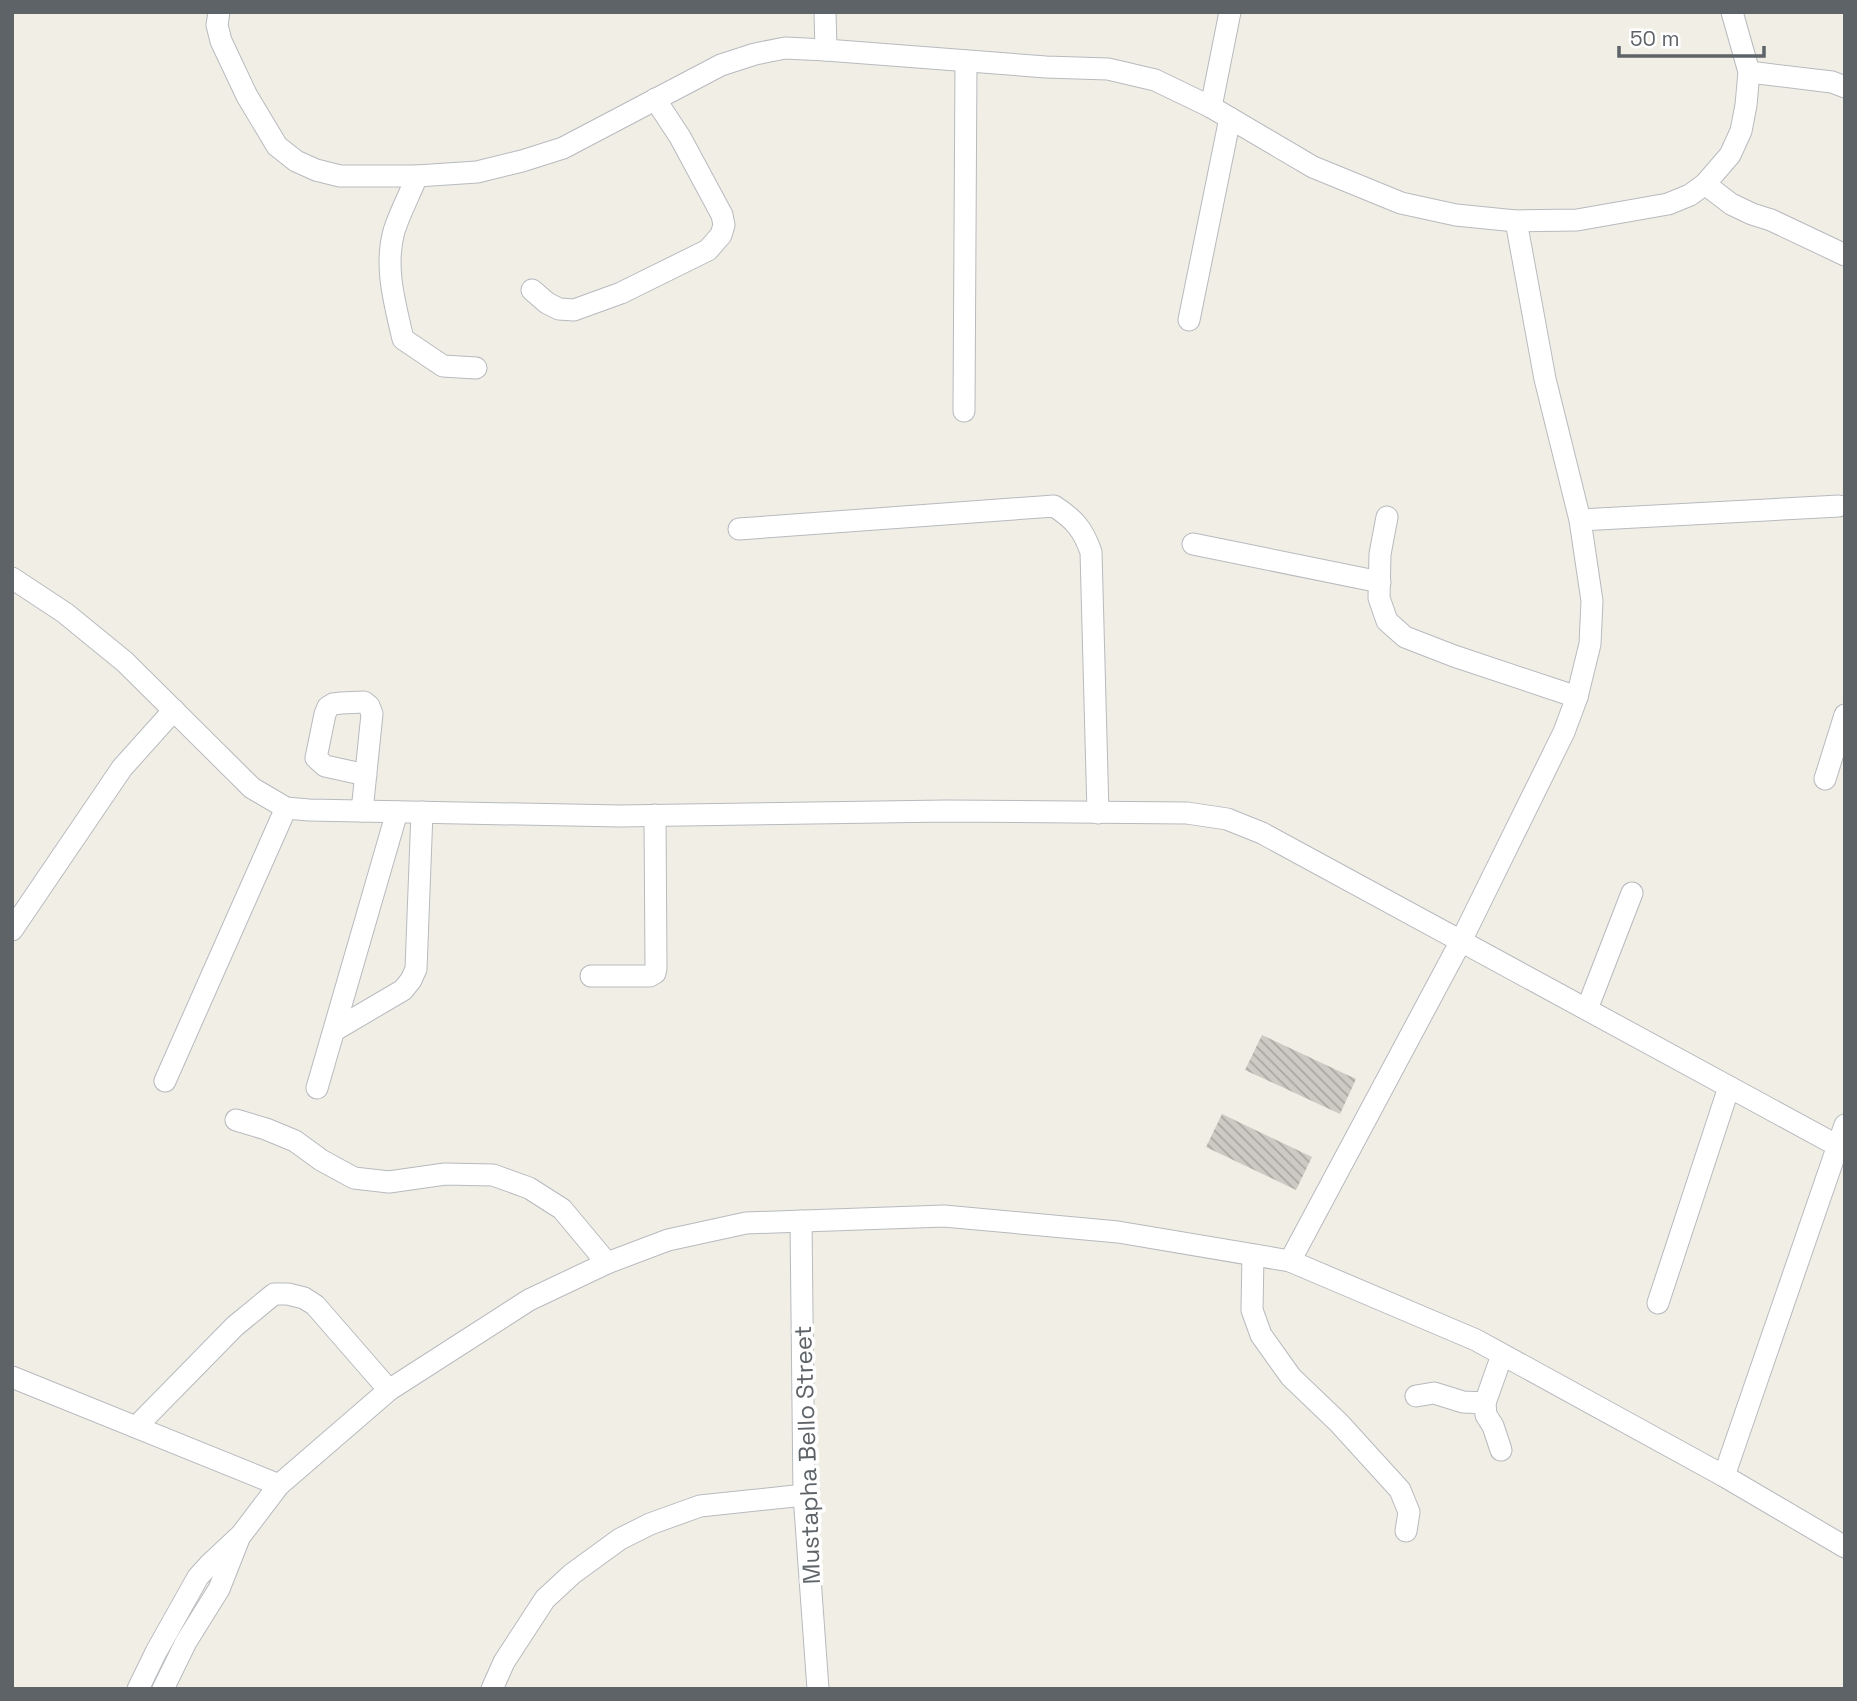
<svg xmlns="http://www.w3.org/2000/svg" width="1857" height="1701" viewBox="0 0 1857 1701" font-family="'Space Grotesk',sans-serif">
<defs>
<pattern id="building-back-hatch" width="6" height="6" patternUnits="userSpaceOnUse" patternTransform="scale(1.75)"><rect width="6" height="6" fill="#cdc9c3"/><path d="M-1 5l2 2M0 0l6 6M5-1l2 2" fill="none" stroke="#aaa7a2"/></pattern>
</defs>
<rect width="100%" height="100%" fill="#f1eee6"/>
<g fill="url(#building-back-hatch)">
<polygon points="1262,1035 1356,1079 1340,1114 1245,1070"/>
<polygon points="1222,1114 1312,1157 1296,1190 1206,1147"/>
</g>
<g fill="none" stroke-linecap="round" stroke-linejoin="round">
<g stroke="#b7babe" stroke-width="23">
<g id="minor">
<polyline points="219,12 217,25 221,41 247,96 277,146 296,161 316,170 340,176 417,176 477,172 522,161 563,148 721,65 755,54 785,48 826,50 1046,67 1108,69 1155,80 1211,107 1313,167 1401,203 1456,215 1516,221 1577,220 1668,204 1690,195 1705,184 1730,155 1741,131 1746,105 1749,72 1732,12"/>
<polyline points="825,12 826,50"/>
<polyline points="1749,72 1832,82 1845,87"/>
<polyline points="1211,107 1230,12"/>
<path d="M417,176C410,194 400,212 394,231C384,267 395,304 403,339L443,366L476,368"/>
<polyline points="1705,184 1731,204 1752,214 1771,220 1845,255"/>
<polyline points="532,290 547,303 559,309 574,310 621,293 708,250 721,235 724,225 722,215 680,137 655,99"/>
<polyline points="1189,320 1230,118"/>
<polyline points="964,411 966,61"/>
<polyline points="1387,517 1380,554 1379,598 1387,621 1405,637 1454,656 1577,697"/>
<polyline points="1580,520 1839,506"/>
<path d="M739,529L1054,506C1074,519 1083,529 1091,552L1098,813"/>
<polyline points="1193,544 1380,582"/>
<polyline points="12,578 65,613 125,662 252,788 286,808 309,810 620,816 946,811 1187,813 1227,819 1262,833 1838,1146 1845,1148"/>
<polyline points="1825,779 1845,715"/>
<polyline points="362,811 372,714 369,706 364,702 341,703 333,704 328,707 325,714 316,758 325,766 366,775"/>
<polyline points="12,930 122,768 174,710"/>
<polyline points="591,976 650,976 655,973 656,968 655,815"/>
<polyline points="1587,1009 1632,893"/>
<polyline points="335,1030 403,990 411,980 416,969 422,812"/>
<polyline points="165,1081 286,808"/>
<polyline points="317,1088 397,812"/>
<polyline points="236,1120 266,1129 295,1141 321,1160 354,1178 389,1182 445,1174 493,1175 529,1188 562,1209 607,1263"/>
<polyline points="801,1221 804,1495 818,1689"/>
<polyline points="1253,1255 1252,1310 1261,1335 1291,1377 1339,1423 1400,1490 1409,1512 1406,1531"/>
<polyline points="1290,1261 1461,941 1564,732 1577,697 1590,644 1592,601 1580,520 1545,379 1516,221"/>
<polyline points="1658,1303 1729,1087"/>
<polyline points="12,1377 279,1485"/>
<polyline points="1416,1396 1434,1393 1463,1402 1485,1403"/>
<polyline points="136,1427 235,1326 274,1294 288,1294 304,1298 315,1305 389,1390"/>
<polyline points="1501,1450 1493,1426 1486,1415 1485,1403 1502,1355"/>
<polyline points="1724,1476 1845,1125"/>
<polyline points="138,1689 156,1652 198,1577 209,1565 241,1535 279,1485 389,1390 529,1300 607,1263 668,1240 746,1223 944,1216 1118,1232 1290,1261 1476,1340 1724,1476 1845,1547"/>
<polyline points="163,1689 186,1642 219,1589 238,1541"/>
<polyline points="492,1689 504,1662 545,1599 572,1574 620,1539 650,1524 700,1506 804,1495"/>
</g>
</g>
<use href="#minor" stroke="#fff" stroke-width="21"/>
</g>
<g text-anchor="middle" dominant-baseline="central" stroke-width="7" stroke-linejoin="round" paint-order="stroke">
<g font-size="24" fill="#5e6368" stroke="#fff">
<text transform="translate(807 1455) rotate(-92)">Mustapha Bello Street</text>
</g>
</g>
<rect width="1857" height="1701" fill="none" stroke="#5e6368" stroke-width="28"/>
<path d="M1619 46v10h145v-10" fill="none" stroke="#5e6368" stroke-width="3.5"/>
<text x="1630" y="46" font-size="21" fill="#5e6368" stroke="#ffffff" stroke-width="5" paint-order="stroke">50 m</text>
</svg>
